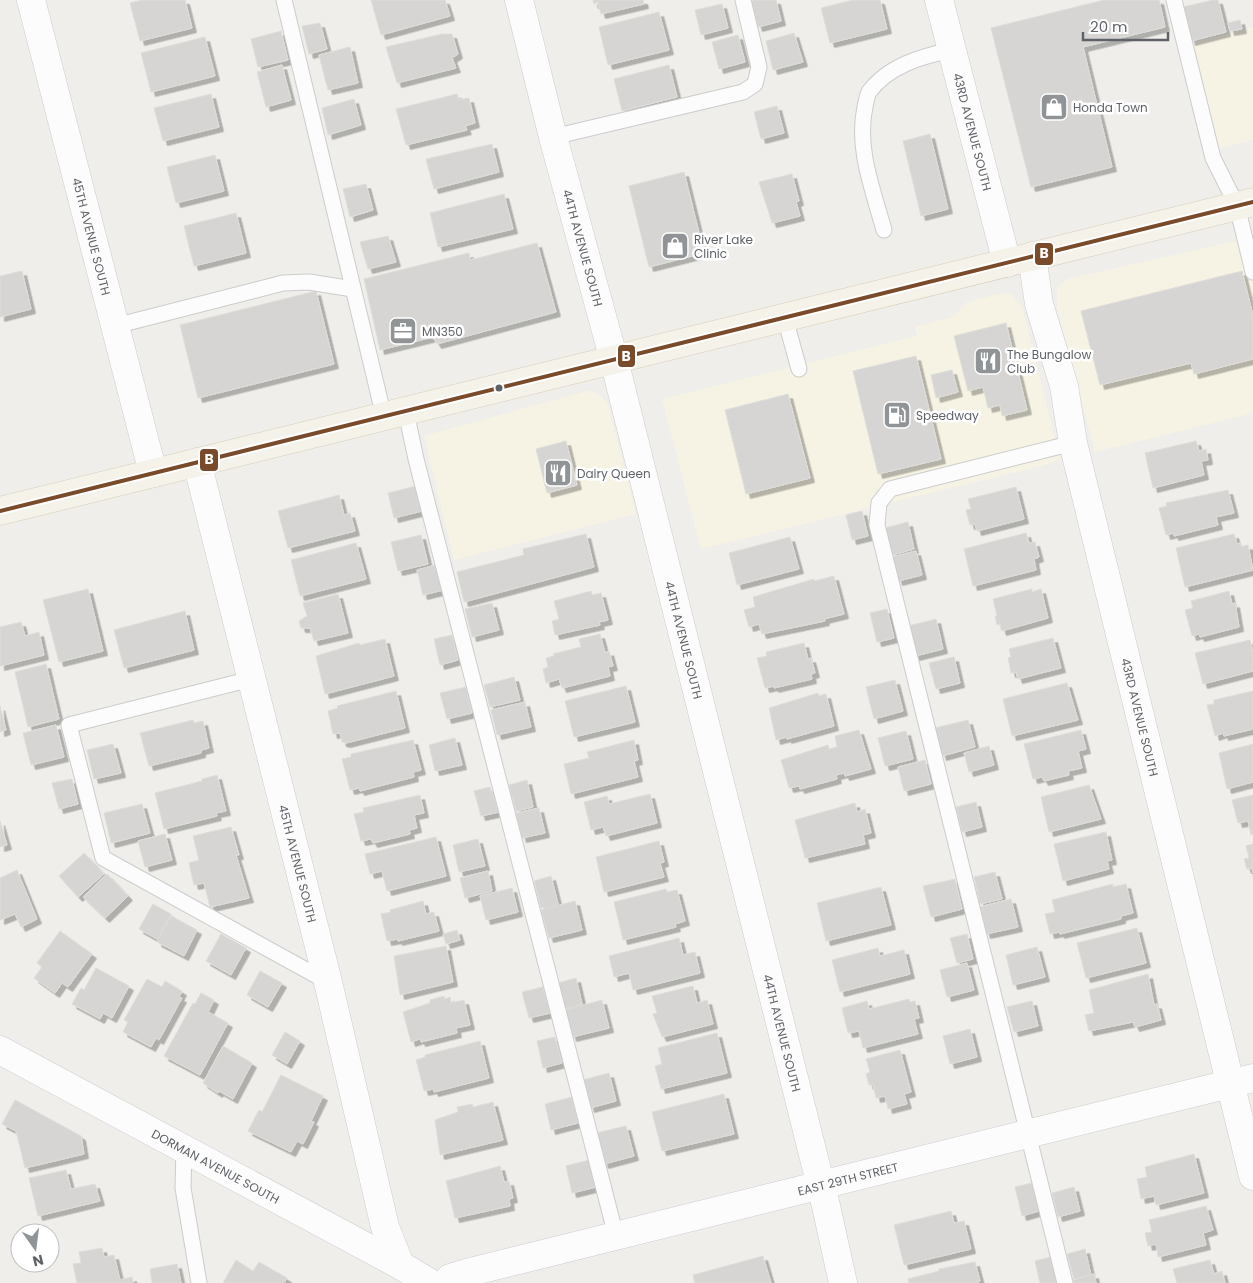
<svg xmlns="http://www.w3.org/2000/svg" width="1253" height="1283" viewBox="0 0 1253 1283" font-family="Poppins,sans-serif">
<defs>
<filter id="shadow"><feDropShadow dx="4.5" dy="4.5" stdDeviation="0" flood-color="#0004"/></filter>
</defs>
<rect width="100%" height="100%" fill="#efeeea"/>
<g fill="#f7f3e4">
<polygon points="1253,27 1253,140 1218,149 1192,43"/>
<polygon points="1253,237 1253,413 1095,452 1057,309 1057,287 1068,279"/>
<polygon points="1010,293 1022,307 1060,459 1045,465 701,549 662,399 917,336 915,327 953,317 967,302 994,295"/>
<polygon points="591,390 602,397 608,405 636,514 454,560 424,436"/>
</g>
<g fill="#d6d5d3" stroke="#deddd9" filter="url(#shadow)">
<polygon points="142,0 185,0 192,28 140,41 130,3"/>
<polygon points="371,0 445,0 450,16 381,35"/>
<polygon points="593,0 643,0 644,4 601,14 598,2 594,4"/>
<polygon points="751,0 776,0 781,21 758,27"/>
<polygon points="853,0 880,0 887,29 830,43 821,8"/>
<polygon points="1104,0 1159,0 1165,27 1083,47 1112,167 1031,187 991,28"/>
<polygon points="1213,0 1218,0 1226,32 1191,41 1183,7"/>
<polygon points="722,4 728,28 701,35 695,10"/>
<polygon points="659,12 669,50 608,65 599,27"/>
<polygon points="1240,20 1242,29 1230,31 1228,23"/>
<polygon points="320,23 327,49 309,54 302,26"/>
<polygon points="281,31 288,60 258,67 251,39"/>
<polygon points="794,33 803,62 773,70 766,41"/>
<polygon points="442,34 452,34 458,54 452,58 456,68 397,83 386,47"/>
<polygon points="738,35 745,62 719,69 712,42"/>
<polygon points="205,37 215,76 151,92 141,53"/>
<polygon points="350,47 358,83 328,90 319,55"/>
<polygon points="282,65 291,100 266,107 257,72"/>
<polygon points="669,65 677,97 622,111 614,79"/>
<polygon points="211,94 219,127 163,141 154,108"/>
<polygon points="457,94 459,100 469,98 475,123 465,126 467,130 406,145 396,109"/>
<polygon points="354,99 361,125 328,135 322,108"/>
<polygon points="777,106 784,133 761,139 754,112"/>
<polygon points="930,134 948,209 921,216 903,141"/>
<polygon points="492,144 499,172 434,189 426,159"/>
<polygon points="215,155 224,191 176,203 167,167"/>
<polygon points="684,172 704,253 649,267 629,186"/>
<polygon points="792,174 799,201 796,202 800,216 772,223 759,182"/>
<polygon points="366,184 373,210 350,217 343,189"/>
<polygon points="504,194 513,229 438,247 430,213"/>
<polygon points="236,213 246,253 194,266 184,226"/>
<polygon points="388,236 396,262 368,269 360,242"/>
<polygon points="537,243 556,312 437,344 433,337 380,350 364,279 469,253 470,260"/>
<polygon points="22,271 31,309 0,317 0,276"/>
<polygon points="1242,271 1253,316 1253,359 1194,374 1191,363 1100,385 1081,311"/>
<polygon points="316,291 334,364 198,398 180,325"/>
<polygon points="1006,323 1027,410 1002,416 1000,405 988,408 983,387 968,391 954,336"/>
<polygon points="916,356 941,459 878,474 853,371"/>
<polygon points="952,370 958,392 936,398 931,375"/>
<polygon points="788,394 810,478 746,494 725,410"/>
<polygon points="566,441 577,485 547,493 536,449"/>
<polygon points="1196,441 1199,451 1206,449 1208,460 1201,461 1204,475 1153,488 1145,453"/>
<polygon points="416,486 422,511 394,518 388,493"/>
<polygon points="1016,487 1024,519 977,531 975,524 970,525 966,510 971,509 968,499"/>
<polygon points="1228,490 1234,513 1216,517 1218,525 1174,536 1174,533 1166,535 1159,508 1167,506 1166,503"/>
<polygon points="339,495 344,515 350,513 355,531 288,548 278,511"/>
<polygon points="862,511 868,536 852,540 846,515"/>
<polygon points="908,522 914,549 892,555 885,528"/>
<polygon points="1026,533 1029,543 1035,542 1039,557 1034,559 1036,570 973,586 964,549"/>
<polygon points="586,534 594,567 464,602 457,572 524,555 523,549"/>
<polygon points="1234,534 1237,544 1240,543 1240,547 1248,545 1253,570 1185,587 1176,548"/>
<polygon points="421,535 428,564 398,571 391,542"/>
<polygon points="790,537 799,569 737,585 729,553"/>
<polygon points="356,543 366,579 300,596 291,560"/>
<polygon points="916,551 922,575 898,581 892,557"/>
<polygon points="436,565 443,590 423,595 417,570"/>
<polygon points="834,576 844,614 824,619 825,621 762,634 759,624 749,627 744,610 755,607 753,597 814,579 814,581"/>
<polygon points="88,589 103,651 59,662 43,600"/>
<polygon points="1032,589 1032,592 1041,589 1048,618 1002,631 1000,624 997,625 995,616 997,616 993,599"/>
<polygon points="591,591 592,595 601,593 608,620 599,622 600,625 555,635 552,621 559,619 554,601"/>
<polygon points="1229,591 1232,604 1235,603 1239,627 1200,637 1199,634 1192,636 1185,610 1193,608 1191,601"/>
<polygon points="338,594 348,633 314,641 310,628 301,628 299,621 307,616 303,603"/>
<polygon points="492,603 499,630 472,637 465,609"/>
<polygon points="887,609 894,638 877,642 870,613"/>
<polygon points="185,611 194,650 124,668 114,630"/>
<polygon points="936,619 943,649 915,656 908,626"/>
<polygon points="21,622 25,636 39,632 44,655 0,666 0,627"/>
<polygon points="600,634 605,653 609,651 613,666 608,667 610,676 562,688 559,679 546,683 543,669 548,667 546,658 554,656 553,654 581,647 579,639"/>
<polygon points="452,635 458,660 440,665 434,639"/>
<polygon points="1053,638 1061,668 1018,679 1016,672 1011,673 1008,658 1011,657 1009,649"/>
<polygon points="385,639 394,676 325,694 316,656 359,643 360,645"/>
<polygon points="1250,640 1253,652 1253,671 1203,684 1195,653"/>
<polygon points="804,643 808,659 811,658 815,673 811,674 812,679 774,688 774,686 765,688 757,658 767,656 766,652"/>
<polygon points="954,657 960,683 936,689 929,663"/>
<polygon points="46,664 59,719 28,727 15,672"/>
<polygon points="514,677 520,700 490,707 484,685"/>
<polygon points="895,680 903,711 874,719 866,687"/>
<polygon points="1067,683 1078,720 1012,736 1003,699"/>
<polygon points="626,686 635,722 574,737 565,701"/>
<polygon points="466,687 472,713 447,719 440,693"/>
<polygon points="396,691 405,728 346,743 342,742 340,733 333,734 328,711 338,708 337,706"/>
<polygon points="1253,691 1253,729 1224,736 1223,733 1215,736 1207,705 1214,704 1214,700"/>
<polygon points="818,693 819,696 826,694 834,726 787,739 787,737 776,740 769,708"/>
<polygon points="525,702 531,727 497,735 491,710"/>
<polygon points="0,706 6,730 0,732"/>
<polygon points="193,720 194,723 203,721 209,748 201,750 201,753 149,766 140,733"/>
<polygon points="968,720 975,747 942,756 935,728"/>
<polygon points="56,725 64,757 31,765 23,733"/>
<polygon points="859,730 871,769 845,776 844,773 836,775 837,779 800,789 799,786 789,788 781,760 828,745 829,749 837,747 835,736"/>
<polygon points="1081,730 1086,749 1078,751 1082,768 1068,771 1069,775 1044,781 1042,777 1033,779 1024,744"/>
<polygon points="906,731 913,759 885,766 878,738"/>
<polygon points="455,738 462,765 435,771 429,745"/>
<polygon points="413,740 421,770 413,772 414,777 360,791 359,788 350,790 342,759 351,757 351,754"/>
<polygon points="634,740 638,760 634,761 638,777 571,794 564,764 589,758 587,752"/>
<polygon points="113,744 121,773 94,779 87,750"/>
<polygon points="1253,744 1253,782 1227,789 1219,753"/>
<polygon points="989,746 994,765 969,772 964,753"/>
<polygon points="925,760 931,784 904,791 898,767"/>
<polygon points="217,775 226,811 216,813 217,816 164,829 155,793 202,781 202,779"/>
<polygon points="72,779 78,804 59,809 52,783"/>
<polygon points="527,780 533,807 516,811 509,785"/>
<polygon points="1089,785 1101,819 1049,832 1041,797"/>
<polygon points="490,787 499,812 481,816 474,791"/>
<polygon points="650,794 657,823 606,836 603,827 591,830 584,802 607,796 609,804"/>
<polygon points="420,795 424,813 414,815 417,828 409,830 410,834 373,843 371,839 361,841 354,814 364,812 363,808"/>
<polygon points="1253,795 1253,834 1251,835 1248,821 1238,823 1232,800"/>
<polygon points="976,802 982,827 962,832 956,807"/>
<polygon points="855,803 857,812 865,809 871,833 863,835 865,844 805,858 795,820"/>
<polygon points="142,804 150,833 111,843 104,813"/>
<polygon points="539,808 545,833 522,838 516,813"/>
<polygon points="0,821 7,845 0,847"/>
<polygon points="231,827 239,855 236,855 249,898 210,907 204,883 194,885 189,863 199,860 193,836"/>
<polygon points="1106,832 1112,860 1107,861 1109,869 1063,881 1054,844"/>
<polygon points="165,834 172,860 145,867 138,841"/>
<polygon points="436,837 446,876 387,891 382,871 370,874 365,854"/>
<polygon points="478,839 485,866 459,872 453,845"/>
<polygon points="659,841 664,862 660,863 664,877 604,892 596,857"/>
<polygon points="1253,844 1253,873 1252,868 1247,869 1244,859 1249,858 1246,846"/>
<polygon points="84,853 104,874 78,897 59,876"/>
<polygon points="17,870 37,919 21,927 15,914 0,920 0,878"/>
<polygon points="488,871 492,891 465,898 460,878"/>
<polygon points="995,872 1002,899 980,904 974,877"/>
<polygon points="107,874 128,896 105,918 83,897"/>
<polygon points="551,876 558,904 541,908 534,881"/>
<polygon points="955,879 962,909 931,917 923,886"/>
<polygon points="1113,884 1113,887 1126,884 1133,913 1121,916 1121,919 1060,934 1060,932 1050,934 1045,914 1055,912 1052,900"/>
<polygon points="881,887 891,925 826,941 817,903"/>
<polygon points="512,888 518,912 486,920 480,896"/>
<polygon points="666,889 667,892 677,890 685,921 675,924 676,927 623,940 614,902"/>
<polygon points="1011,899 1018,927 986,934 979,907"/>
<polygon points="423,901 426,914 434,912 439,931 398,941 398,939 387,941 381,914 391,912 390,910"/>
<polygon points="575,901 582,930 549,938 541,910"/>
<polygon points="153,904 171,914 157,939 139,929"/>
<polygon points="171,916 197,930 184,956 157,942"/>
<polygon points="1137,928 1146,963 1086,978 1077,943"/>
<polygon points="457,930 460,940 446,944 443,934"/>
<polygon points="60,931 92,954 68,987 62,983 55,993 34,978 42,967 37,963"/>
<polygon points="221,934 246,948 231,975 206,961"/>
<polygon points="967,934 973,959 957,963 950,938"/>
<polygon points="679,938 683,955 695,952 700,973 633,990 629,973 614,977 609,956"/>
<polygon points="446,946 453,982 400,995 394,956"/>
<polygon points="1037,947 1045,977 1013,985 1006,955"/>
<polygon points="878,948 880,956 904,950 910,974 840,992 832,960"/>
<polygon points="967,963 974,990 947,997 940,970"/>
<polygon points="96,968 129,986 112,1018 103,1013 100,1019 72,1004 81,988 84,990"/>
<polygon points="260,971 282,983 268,1007 247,995"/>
<polygon points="1148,974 1154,1005 1157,1004 1161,1020 1135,1027 1133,1022 1089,1031 1085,1015 1094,1013 1089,990"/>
<polygon points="576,978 582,1004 564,1009 558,983"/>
<polygon points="147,979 162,987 165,981 182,991 179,997 182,998 159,1040 156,1038 151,1047 123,1032 128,1022 124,1020"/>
<polygon points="693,986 697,1003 707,1000 713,1024 662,1037 653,1014 657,1013 652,996"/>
<polygon points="543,987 550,1013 529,1018 522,992"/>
<polygon points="201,993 214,1000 208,1012 228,1023 200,1075 164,1056 193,1003 195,1004"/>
<polygon points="444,996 445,999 450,997 451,1003 464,1000 470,1025 456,1028 457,1033 421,1042 420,1039 411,1042 403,1012 430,1003 430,1000"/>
<polygon points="909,999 910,1002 915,1001 919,1018 914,1019 918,1034 863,1048 859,1031 848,1033 842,1008 867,1001 869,1009"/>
<polygon points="602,1000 609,1028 572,1037 565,1010"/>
<polygon points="1032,1001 1038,1026 1014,1032 1007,1007"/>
<polygon points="970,1029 977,1057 950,1064 943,1036"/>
<polygon points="285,1032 300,1041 287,1064 272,1055"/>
<polygon points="717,1033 727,1073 661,1089 655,1066 662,1064 658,1048"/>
<polygon points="555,1037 562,1063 543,1068 537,1041"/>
<polygon points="480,1041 489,1078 434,1092 433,1089 424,1091 416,1060 425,1057 425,1055"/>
<polygon points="223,1046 252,1063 233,1099 219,1091 218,1093 203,1083"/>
<polygon points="900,1050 911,1092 904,1094 907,1104 888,1109 885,1096 876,1098 873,1084 869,1085 866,1074 870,1072 866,1059"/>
<polygon points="609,1073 616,1101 590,1108 583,1080"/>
<polygon points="281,1075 323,1096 311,1121 314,1122 303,1144 297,1141 291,1152 248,1131 259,1110 262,1112"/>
<polygon points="724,1094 734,1134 662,1151 652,1112"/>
<polygon points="572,1097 578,1123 551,1130 545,1104"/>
<polygon points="15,1100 81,1136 84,1154 25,1168 16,1131 2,1124"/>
<polygon points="493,1102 503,1140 440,1155 435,1120 458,1112 457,1107 472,1104 473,1107"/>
<polygon points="626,1126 634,1156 604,1164 596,1133"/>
<polygon points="1194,1154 1204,1193 1156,1205 1154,1196 1141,1199 1137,1179 1147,1177 1145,1167"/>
<polygon points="589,1160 596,1187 572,1193 566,1166"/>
<polygon points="500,1166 504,1182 509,1181 513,1198 509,1199 510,1206 455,1218 446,1181"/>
<polygon points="66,1170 71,1189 95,1184 100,1201 38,1216 29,1178"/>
<polygon points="1032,1183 1039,1211 1022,1216 1015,1187"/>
<polygon points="1074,1187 1080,1211 1058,1217 1052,1193"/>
<polygon points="1206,1206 1213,1230 1203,1233 1206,1245 1158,1257 1156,1244 1148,1246 1145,1233 1152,1232 1149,1220"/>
<polygon points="951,1211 954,1223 964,1221 971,1249 904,1265 894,1225"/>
<polygon points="102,1248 104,1257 114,1255 120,1280 132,1277 133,1283 77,1283 73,1264 81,1263 79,1252"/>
<polygon points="1085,1249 1091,1275 1074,1279 1067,1254"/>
<polygon points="763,1256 771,1283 695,1283 693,1275"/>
<polygon points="1051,1257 1057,1283 1040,1283 1035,1261"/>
<polygon points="236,1260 253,1271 259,1262 287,1278 284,1283 223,1283"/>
<polygon points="1210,1260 1214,1274 1222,1271 1225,1283 1177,1283 1173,1269"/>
<polygon points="975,1262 980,1281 977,1283 909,1283 908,1279 939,1271 939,1269"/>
<polygon points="177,1264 181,1283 152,1283 150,1269"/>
<polygon points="1094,1274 1096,1283 1074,1283 1073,1280"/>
</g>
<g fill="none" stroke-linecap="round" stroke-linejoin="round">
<g stroke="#cbcccc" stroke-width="17">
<g id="service">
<polyline points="284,0 384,417"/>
<polyline points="1174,0 1213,158 1237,206 1253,272"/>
<polyline points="553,137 743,92 755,84 759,67 743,0"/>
<path d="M884,230C873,190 856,148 865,107C866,102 867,96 869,92C888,66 922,56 952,50"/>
<polyline points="785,318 799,369"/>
<polyline points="115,326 283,283 309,282 353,289"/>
<polyline points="406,412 416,459 616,1236"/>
<polyline points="251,679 69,725 103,858 328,982"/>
<polyline points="184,1149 183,1188 199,1283"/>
<polyline points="1065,1283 877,525 879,503 890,489 1073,443"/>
</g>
</g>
<g stroke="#cbcccc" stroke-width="29">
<g id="minor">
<path id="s1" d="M31,0L153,473"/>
<path id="s2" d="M519,0L553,137L614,360L826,1206L843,1283"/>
<path id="s3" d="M939,0L1007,263"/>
<path id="s4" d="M1032,256L1039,304L1064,386L1073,443L1253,1176"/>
<path id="s5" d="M197,462L328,982L385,1227L400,1265"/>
<path id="s6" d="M0,1050L400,1265L430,1283"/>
<path id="s7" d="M447,1283L450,1278L466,1273L1253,1078"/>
</g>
</g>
<g stroke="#d7ceb8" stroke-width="29">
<polyline id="primary" points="0,511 1253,202"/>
</g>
<use href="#service" stroke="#fdfcfc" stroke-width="15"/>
<use href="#minor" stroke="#fdfcfc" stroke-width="28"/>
<use href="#primary" stroke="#f4f2e9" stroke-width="28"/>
<g stroke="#fff" stroke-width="8">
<polyline id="bus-1" points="0,511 1253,202"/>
</g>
<use href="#bus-1" stroke="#7a4b2a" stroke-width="4"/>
</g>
<defs>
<g id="shop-square" transform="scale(1.4375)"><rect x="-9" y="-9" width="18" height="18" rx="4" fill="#919496" stroke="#fff"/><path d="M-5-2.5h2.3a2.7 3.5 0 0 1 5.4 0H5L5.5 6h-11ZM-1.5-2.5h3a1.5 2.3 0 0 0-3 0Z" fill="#fff"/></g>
<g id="office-square" transform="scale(1.4375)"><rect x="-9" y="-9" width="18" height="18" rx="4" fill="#919496" stroke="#fff"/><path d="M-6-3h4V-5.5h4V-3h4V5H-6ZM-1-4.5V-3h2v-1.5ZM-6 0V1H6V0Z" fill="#fff"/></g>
<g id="restaurant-square" transform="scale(1.4375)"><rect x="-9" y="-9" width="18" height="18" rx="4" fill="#919496" stroke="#fff"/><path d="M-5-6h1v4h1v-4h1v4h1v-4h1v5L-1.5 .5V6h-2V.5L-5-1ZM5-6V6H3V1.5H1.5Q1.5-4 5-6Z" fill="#fff"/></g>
<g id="fuel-square" transform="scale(1.4375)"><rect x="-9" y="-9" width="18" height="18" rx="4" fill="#919496" stroke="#fff"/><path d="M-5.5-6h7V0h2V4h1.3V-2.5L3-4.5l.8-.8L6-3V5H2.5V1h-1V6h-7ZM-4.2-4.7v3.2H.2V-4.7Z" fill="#fff"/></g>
</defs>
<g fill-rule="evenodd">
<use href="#shop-square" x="1054" y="107"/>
<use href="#shop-square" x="675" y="246"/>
<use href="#office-square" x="403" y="331"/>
<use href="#restaurant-square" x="988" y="361"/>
<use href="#fuel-square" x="897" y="415"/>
<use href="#restaurant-square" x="558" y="473"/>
</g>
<circle fill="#5f6368" stroke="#fff" stroke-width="2" cx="499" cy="388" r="4.5"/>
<g text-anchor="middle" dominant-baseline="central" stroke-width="5" stroke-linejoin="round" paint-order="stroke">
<g font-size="12" fill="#5f6368" stroke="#fff" text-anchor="start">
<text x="1073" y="107">Honda Town</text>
<text x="694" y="239">River Lake<tspan x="694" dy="14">Clinic</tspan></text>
<text x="422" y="331">MN350</text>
<text x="1007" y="354">The Bungalow<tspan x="1007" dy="14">Club</tspan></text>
<text x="916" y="415">Speedway</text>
<text x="577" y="473">Dairy Queen</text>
</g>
<g font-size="12" fill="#5f6368" stroke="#fff">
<text stroke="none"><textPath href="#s3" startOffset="136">43RD AVENUE SOUTH</textPath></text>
<text stroke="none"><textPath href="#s1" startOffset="244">45TH AVENUE SOUTH</textPath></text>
<text stroke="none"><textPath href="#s2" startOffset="256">44TH AVENUE SOUTH</textPath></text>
<text stroke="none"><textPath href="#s2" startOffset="661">44TH AVENUE SOUTH</textPath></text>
<text stroke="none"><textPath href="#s4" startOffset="474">43RD AVENUE SOUTH</textPath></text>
<text stroke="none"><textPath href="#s5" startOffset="414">45TH AVENUE SOUTH</textPath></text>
<text stroke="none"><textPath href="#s2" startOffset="1066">44TH AVENUE SOUTH</textPath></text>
<text stroke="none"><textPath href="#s6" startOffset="245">DORMAN AVENUE SOUTH</textPath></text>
<text stroke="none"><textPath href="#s7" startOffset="416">EAST 29TH STREET</textPath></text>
</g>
</g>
<g stroke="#fff" stroke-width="2">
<rect x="1034" y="242" width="20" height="24" rx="5" fill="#7a4b2a"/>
<rect x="617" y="344" width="19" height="24" rx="5" fill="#7a4b2a"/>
<rect x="199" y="448" width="20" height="24" rx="5" fill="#7a4b2a"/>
</g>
<g font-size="14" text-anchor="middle" font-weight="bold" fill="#fff">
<text x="1044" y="258">B</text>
<text x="626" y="361">B</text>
<text x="209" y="464">B</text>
</g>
<g transform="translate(35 1248) rotate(166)"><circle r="24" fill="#ffffff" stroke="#bfc1c3"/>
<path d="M0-4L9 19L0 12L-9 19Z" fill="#919496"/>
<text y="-8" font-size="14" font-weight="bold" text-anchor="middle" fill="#5f6368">N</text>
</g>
<path d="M1083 32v8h85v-8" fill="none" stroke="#5f6368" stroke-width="2.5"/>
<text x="1090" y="32" font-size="15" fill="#5f6368" stroke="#ffffff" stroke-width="4" paint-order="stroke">20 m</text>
</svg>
